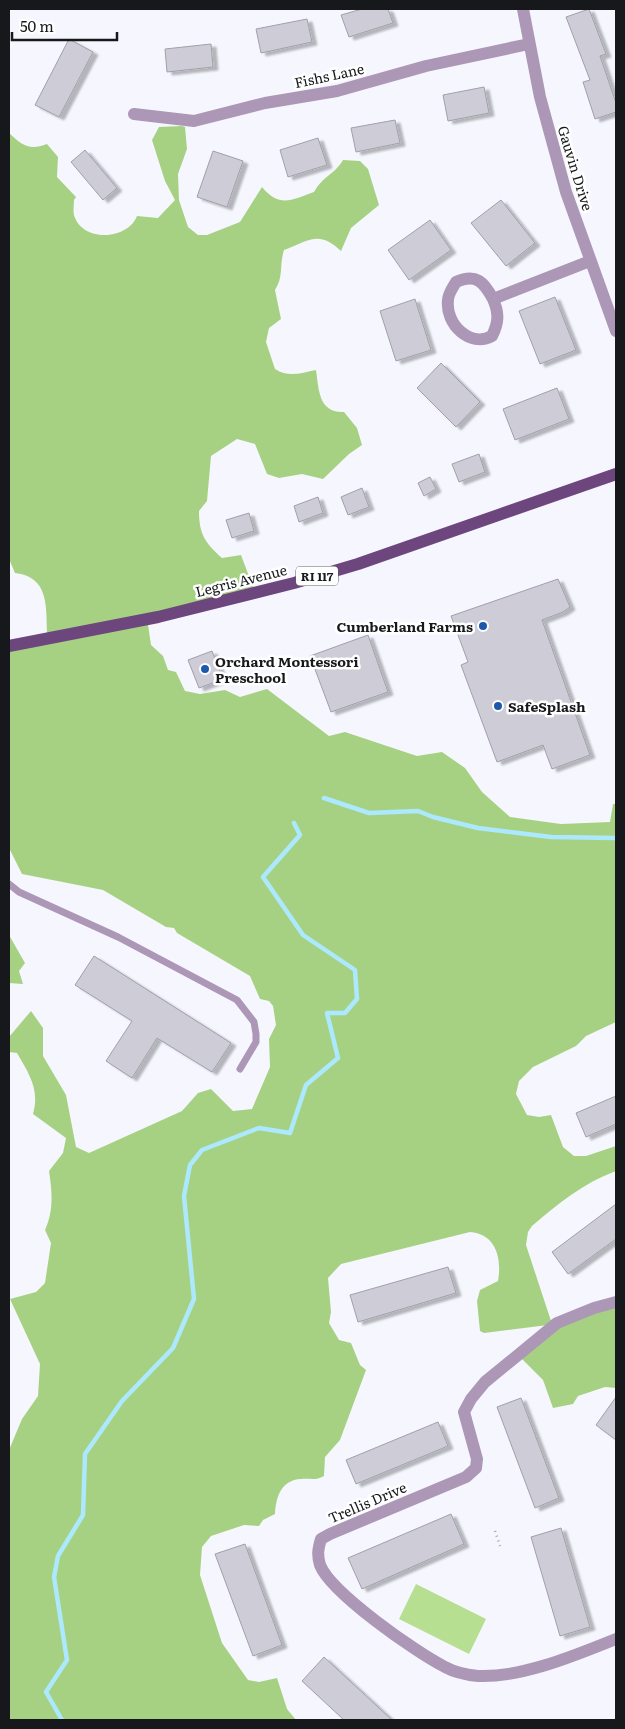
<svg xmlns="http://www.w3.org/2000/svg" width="625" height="1729" viewBox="0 0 625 1729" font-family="Literata,serif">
<defs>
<filter id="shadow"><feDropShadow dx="5" dy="3" stdDeviation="1" flood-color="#0004"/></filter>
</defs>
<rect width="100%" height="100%" fill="#f6f7fe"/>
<polygon fill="#b6df91" points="416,1584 486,1619 469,1654 399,1619"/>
<g fill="#a7d182">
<path d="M182,126L185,127L187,149L178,174L179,200L188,227L198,235H207L240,222L262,187C279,208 292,200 314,192C324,175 334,175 343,160L360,161L368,169L379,205L351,228L341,251C319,230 310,240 284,250C279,266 284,276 275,290L281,319L269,328L266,342L275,369C289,378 301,373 316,370C319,389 318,413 344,412L357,428L362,445L349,454L323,479L302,474L279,478L267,474L255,444L237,439L211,456L207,501L199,511C199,534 205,543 222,558L241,555L253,587L147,618L151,645L163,656L168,670L176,672L185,691L200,694L225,690L240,697L267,689L329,736L345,732L417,756L442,752L465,768L482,792L510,817L561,824L610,822L613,804H616V1022L586,1036L576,1046L533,1067L519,1081L516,1094L527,1115L539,1117L551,1115L563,1147L574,1156H586L616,1146V1171C583,1183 558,1204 532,1226L528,1232L526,1245L552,1324L616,1301V1388L605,1387L578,1396L573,1404L553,1408L543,1380L519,1356L548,1325L484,1333L480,1331L477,1301L480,1290L498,1281C502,1258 496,1234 470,1232L341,1264L328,1278L331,1312L329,1323L339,1340L351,1343L360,1365L366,1370L340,1440L325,1457L324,1476C315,1481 311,1478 301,1479C281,1480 276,1497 275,1514L263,1520L259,1526L244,1525L211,1536L202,1547L200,1575L222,1643L248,1680L259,1682L277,1678L287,1709L296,1720H9V1450L22,1419L38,1396L40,1364L10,1299L36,1292L45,1283L51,1243L45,1230C54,1210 52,1191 49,1171L63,1153L66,1138L33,1114C40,1089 29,1074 17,1053L9,1052V1037L31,1011L43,1028V1056L66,1095L76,1147L89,1153L182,1111L198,1093L211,1089L233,1111L252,1109L270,1067L269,1039L276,1025L273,1006L269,1001L260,999L250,976L177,933L174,928L166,927L103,890L22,874L9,848V645L47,633C46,606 49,577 15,573L9,559V133C22,145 29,151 47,144L58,157L57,177L76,197L74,200C74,205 73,211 74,215C82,243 128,240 137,216L158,218L175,200L165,181L152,140L159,127Z"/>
<polygon points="9,935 25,963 19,971 23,984 9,983"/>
</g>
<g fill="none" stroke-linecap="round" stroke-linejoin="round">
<g stroke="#ace9fe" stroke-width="4.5">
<polyline points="324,798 369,813 418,811 433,817 478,828 551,837 616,838"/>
<polyline points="62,1720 46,1692 67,1660 54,1577 58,1556 83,1515 85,1454 122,1401 173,1348 194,1299 184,1196 190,1165 202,1150 259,1128 290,1133 306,1085 338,1058 327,1013 345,1013 357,999 355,970 303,935 263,877 300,835 294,823"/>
</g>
</g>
<g fill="#ceccd7" stroke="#a19faa" filter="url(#shadow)">
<polygon points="362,9 388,9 393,23 349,37 341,15"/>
<polygon points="589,9 606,54 600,56 616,103 616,112 595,119 583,82 590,80 566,17"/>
<polygon points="307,19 312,42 261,53 256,29"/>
<polygon points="69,39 93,52 59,117 35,105"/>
<polygon points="211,44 213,67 167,72 165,49"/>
<polygon points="484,87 489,113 448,121 443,95"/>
<polygon points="395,120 400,143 356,152 351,128"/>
<polygon points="318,138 327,165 288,177 280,150"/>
<polygon points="85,150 117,188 103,200 71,162"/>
<polygon points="213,151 243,161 227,207 197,197"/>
<polygon points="501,200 535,243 506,266 471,223"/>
<polygon points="430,220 451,250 409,280 388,250"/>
<polygon points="555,297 576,350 540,364 519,311"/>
<polygon points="415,299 431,350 396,361 380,311"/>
<polygon points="441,363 480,402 456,427 417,388"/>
<polygon points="557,388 569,419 515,440 503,409"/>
<polygon points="479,454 485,472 459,482 452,464"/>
<polygon points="430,477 436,489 424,496 418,483"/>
<polygon points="362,488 369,507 348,515 341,497"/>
<polygon points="318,497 323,513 299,522 294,506"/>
<polygon points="249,513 254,531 232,538 226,520"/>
<polygon points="558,579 570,607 563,612 542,620 590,755 552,769 543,745 497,762 461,665 468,662 451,616"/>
<polygon points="368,635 388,692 331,712 310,656"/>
<polygon points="212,651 223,679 199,688 188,660"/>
<polygon points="94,956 231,1043 212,1072 157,1038 132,1078 106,1061 132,1021 75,985"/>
<polygon points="616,1096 616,1124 586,1137 576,1113"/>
<polygon points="616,1204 616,1239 568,1274 552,1252"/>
<polygon points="448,1267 456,1293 358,1322 350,1295"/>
<polygon points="616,1397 616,1440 596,1425"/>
<polygon points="521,1398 559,1498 535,1508 497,1407"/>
<polygon points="438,1422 448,1446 356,1484 346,1460"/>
<polygon points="451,1514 464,1544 362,1589 348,1558"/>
<polygon points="561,1528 590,1627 560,1636 531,1537"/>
<polygon points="245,1544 282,1645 253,1656 215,1554"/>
<polygon points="324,1657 392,1720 344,1720 302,1681"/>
</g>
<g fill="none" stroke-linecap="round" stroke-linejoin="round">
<polyline stroke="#9c9da3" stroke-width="2.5" stroke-dasharray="1 4" stroke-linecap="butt" points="495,1531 500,1546"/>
<polyline stroke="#ad97b6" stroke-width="7" points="9,884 19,892 118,937 237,1000 254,1022 256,1034 256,1042 240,1069"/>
<g stroke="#ad97b6" stroke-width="12">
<polyline points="523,9 540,97 566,192 616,331"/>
<polyline points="134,114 194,121 265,103 337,91 426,66 529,44"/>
<path d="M493,299C499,313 499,322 492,336C470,348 445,324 448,300C448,294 453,287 456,282C476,273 484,282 493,299L590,261"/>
<path d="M616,1302L594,1308L557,1323L485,1382L471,1399L464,1412L477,1459L476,1468L466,1477L330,1534L321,1539C318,1549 317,1555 320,1565C331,1593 417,1653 445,1667C454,1672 468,1675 478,1676C522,1678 576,1655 616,1639"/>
</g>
<polyline stroke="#6d467d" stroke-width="12" points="9,646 158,617 294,583 358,564 616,474"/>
</g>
<g fill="#1e58aa" stroke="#fff" stroke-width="2">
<circle cx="483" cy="626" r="5"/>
<circle cx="205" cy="669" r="5"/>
<circle cx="498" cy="706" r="5"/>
</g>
<g text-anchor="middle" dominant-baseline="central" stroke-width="5" stroke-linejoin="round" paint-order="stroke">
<rect fill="#fff" stroke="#5d5d60" stroke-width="1" x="296" y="566.5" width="42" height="19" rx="4"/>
<g font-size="12" font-weight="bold" fill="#17181c">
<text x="317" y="576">RI 117</text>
</g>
<g font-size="14" fill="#17181c" stroke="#fff">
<text transform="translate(329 75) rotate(-12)">Fishs Lane</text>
<text transform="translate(576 168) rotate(73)">Gauvin Drive</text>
<text transform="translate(241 580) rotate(-14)">Legris Avenue</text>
<text transform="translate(367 1502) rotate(-23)">Trellis Drive</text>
</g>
<g font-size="14" font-weight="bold" fill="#17181c" stroke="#fff" text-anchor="start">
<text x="473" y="626" text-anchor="end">Cumberland Farms</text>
<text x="215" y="661">Orchard Montessori<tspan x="215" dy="16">Preschool</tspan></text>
<text x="508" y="706">SafeSplash</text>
</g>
</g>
<rect width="625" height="1729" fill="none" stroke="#17181c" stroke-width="20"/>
<path d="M12 32v8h105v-8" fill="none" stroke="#17181c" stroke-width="2.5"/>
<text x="20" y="32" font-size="15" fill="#17181c" stroke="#ffffff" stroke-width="4" paint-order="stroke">50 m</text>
</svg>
